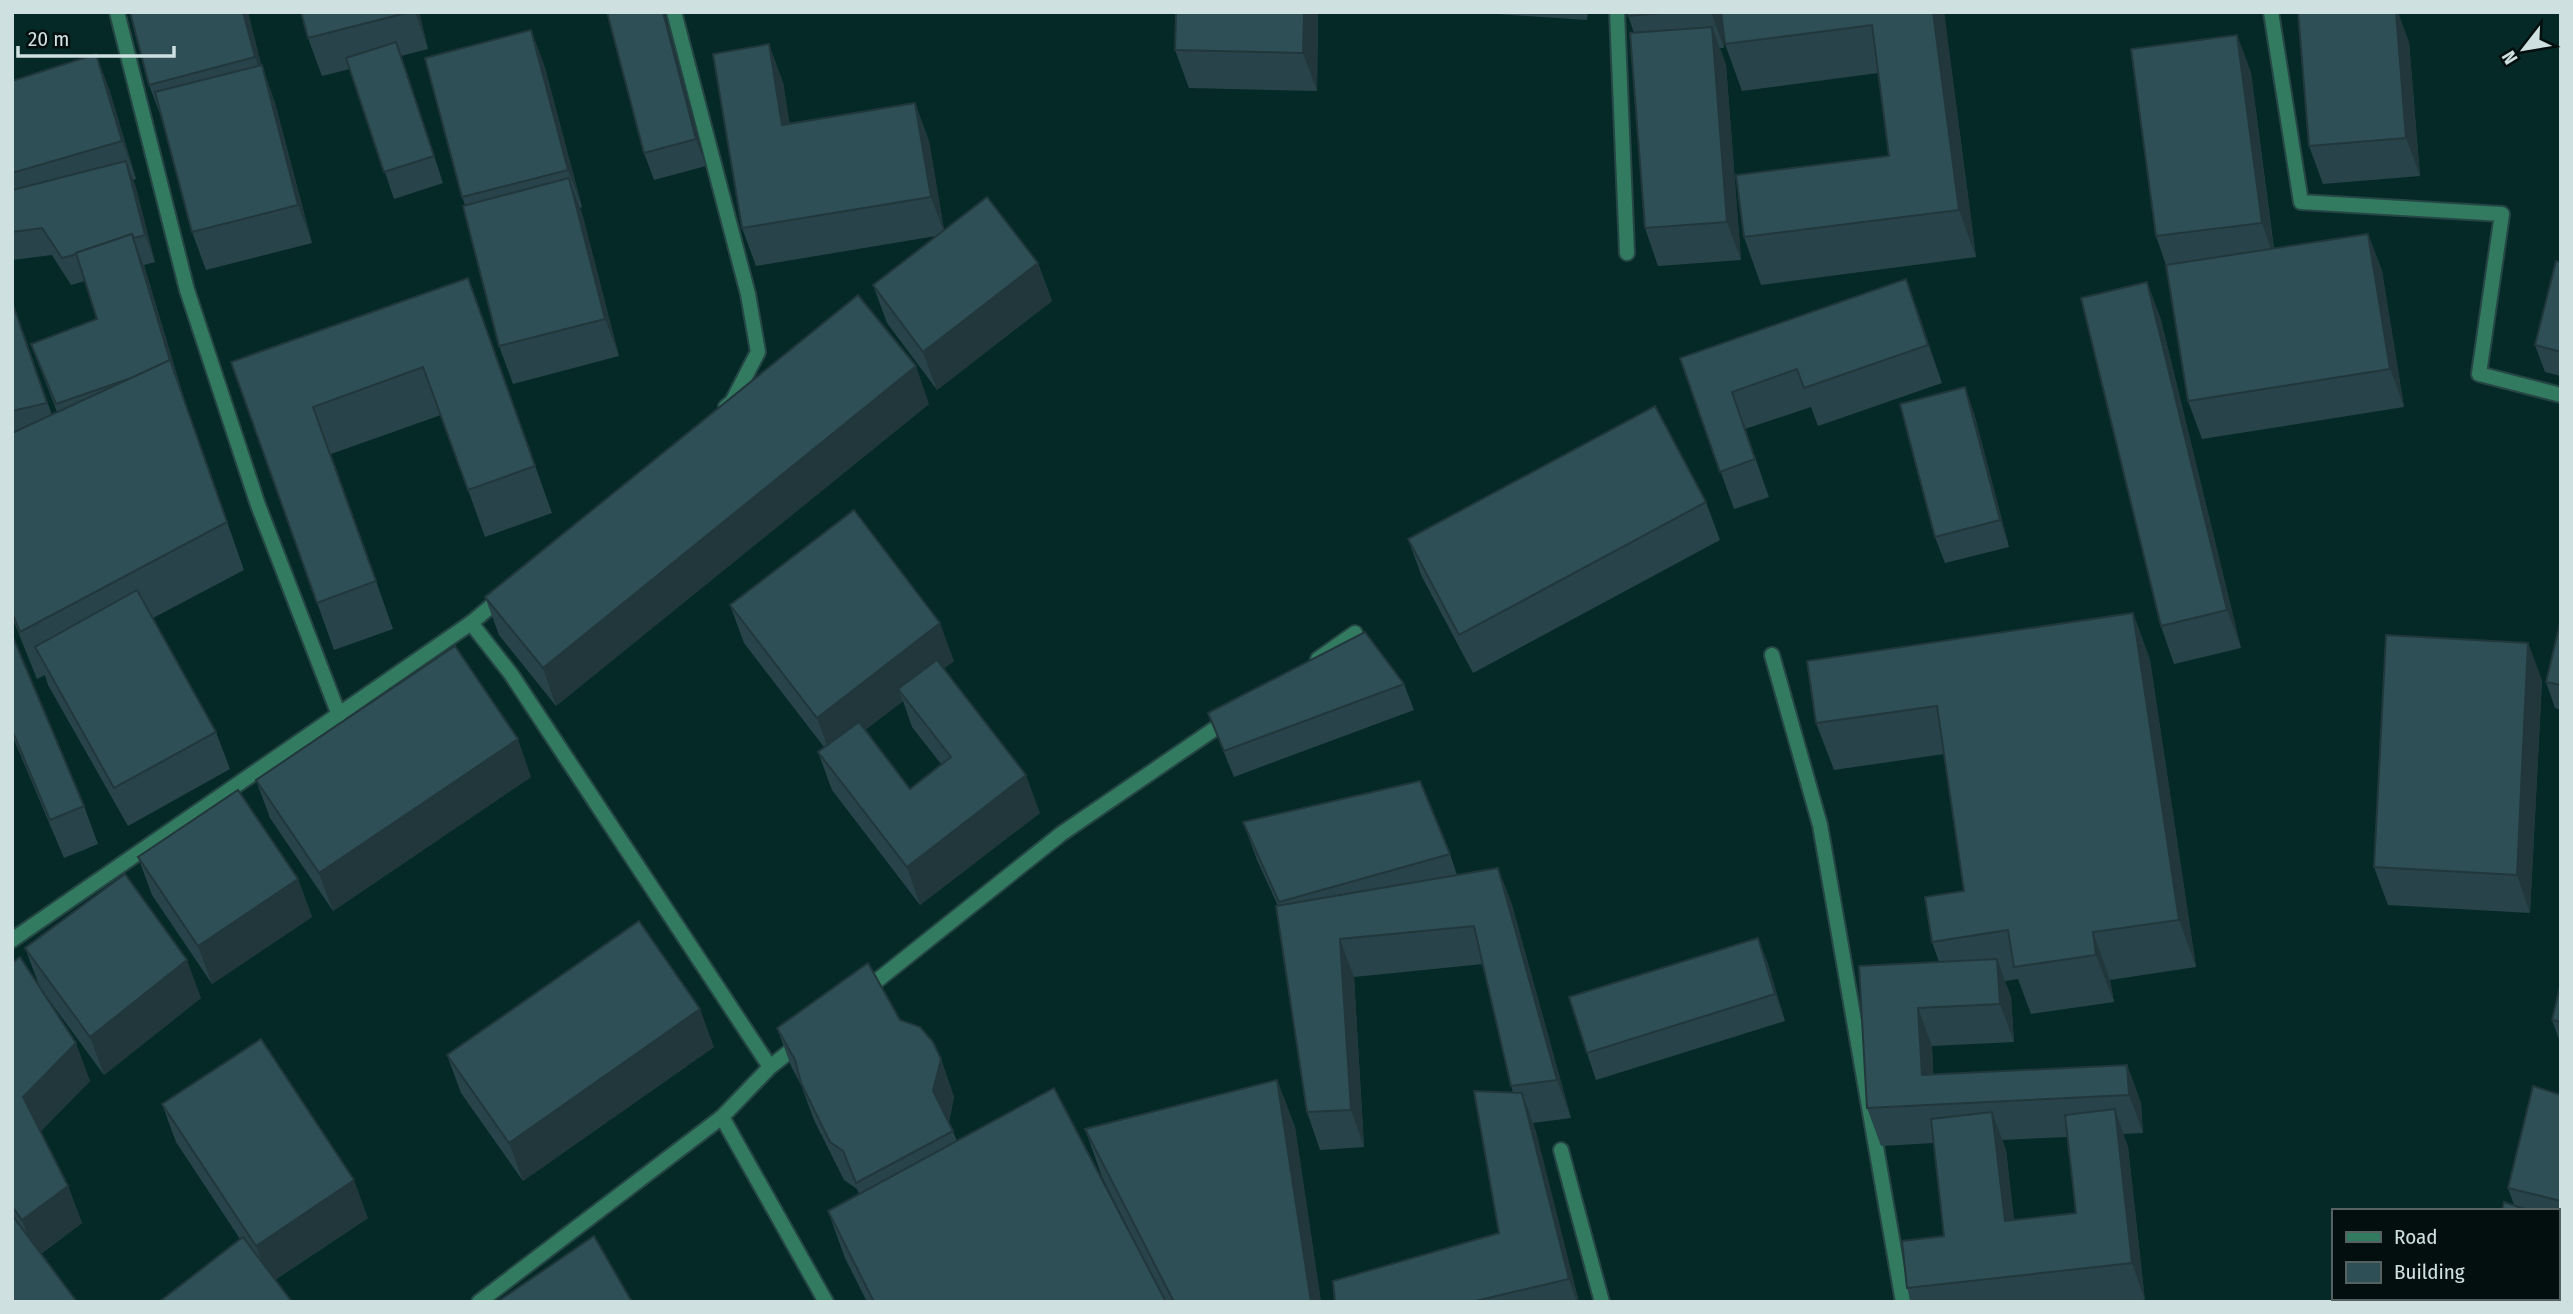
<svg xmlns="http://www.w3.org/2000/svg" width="2573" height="1314" viewBox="0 0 2573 1314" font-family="'Fira Sans Condensed',sans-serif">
<rect width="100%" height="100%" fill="#052927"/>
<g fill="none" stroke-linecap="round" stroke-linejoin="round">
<g stroke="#254644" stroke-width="18">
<g id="street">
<polyline points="117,12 187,290 258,505 339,715"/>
<polyline points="674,12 748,294 758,352 732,402 726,407"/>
<polyline points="1617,12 1627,253"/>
<polyline points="2271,12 2301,202 2502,214 2479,374 2561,395"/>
<polyline points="471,623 502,597"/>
<polyline points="1772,655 1820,825 1903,1302"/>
<polyline points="1318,659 1355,633"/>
<polyline points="12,940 471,623 511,674 770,1067"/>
<polyline points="864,991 1061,834 1229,719"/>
<polyline points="722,1117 826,1302"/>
<polyline points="1561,1150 1602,1302"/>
<polyline points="479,1302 722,1117 770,1067 799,1044"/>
</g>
</g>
<use href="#street" stroke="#337b60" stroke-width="14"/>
</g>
<g fill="#28444a" fill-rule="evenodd">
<polygon points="248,12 261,65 275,103 312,243 206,270 192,232 163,122 149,85"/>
<polygon points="301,12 419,12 428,49 401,56 443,183 394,199 350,69 322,76 308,38"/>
<polygon points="1318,12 1317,91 1189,88 1175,50"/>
<polygon points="1496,12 1588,12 1587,20 1497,14"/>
<polygon points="1627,12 1721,12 1724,48 1720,48 1726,65 1741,260 1658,266 1645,228 1634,33"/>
<polygon points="1721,12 1944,12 1976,257 1761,285 1744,237 1889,156 1878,73 1742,91 1725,44"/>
<polygon points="668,25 706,166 654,180 644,153"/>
<polygon points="531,30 545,68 582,207 580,208 619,356 513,384 499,346 465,205 462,197"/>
<polygon points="2237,35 2251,73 2274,248 2368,234 2382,271 2404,407 2202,439 2188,401 2166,265 2156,236"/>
<polygon points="2409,42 2420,176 2323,184 2309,146"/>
<polygon points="96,54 110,92 136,179 133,180 155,262 144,265 185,402 244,570 153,618 216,732 230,769 128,826 48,685 45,675 37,679 12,617 12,300 52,415 57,412 31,344 97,319 85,281 71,285 52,255 12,260 12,81"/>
<polygon points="783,82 789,123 915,103 929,141 944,230 1038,263 1052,301 937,390 887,323 873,285 936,236 756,266 742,228"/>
<polygon points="2561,262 2561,376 2545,372 2535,345"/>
<polygon points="468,278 552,513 485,537 441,415 331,454 393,629 334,650 231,362"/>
<polygon points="1906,279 1942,383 1818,426 1811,407 1745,429 1769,497 1734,509 1680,358"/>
<polygon points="2147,282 2161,320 2241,648 2174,664 2161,626"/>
<polygon points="929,404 556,706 499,635 485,597"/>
<polygon points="1974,413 2009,547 1945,563 1935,537"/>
<polygon points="1706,502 1720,540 1473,673 1422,577 1408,539"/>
<path d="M730,605L954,661L944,668L1040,813L920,905L832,790L818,752L824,747L744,643ZM903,701L912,727L941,764L910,789L865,730Z"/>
<path d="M2133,613L2150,660L2196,967L2110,980L2114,1002L2031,1014L2018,979L2005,981L2011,997L2014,1042L1932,1046L1933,1074L2127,1065L2141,1103L2143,1133L2123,1134L2128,1147L2145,1301L1912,1302L1907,1288L1944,1236L1934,1143L1881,1146L1867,1108L1939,962L1932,942L1964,891L1944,754L1834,770L1816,723ZM2067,1137L2076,1213L2014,1220L2006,1150L2002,1140Z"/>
<polygon points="2561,619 2561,710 2555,708 2546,682"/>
<polygon points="12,635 84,806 98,844 64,858 12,735"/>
<polygon points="2528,643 2542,681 2530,913 2388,905 2374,867"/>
<polygon points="1404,684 1414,710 1234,777 1208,713"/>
<polygon points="531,777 333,911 270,818 256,780"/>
<polygon points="1243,822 1450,854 1457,875 1498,868 1512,905 1571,1118 1533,1123 1579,1302 1335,1302 1499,1233 1513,1093 1483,964 1354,977 1364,1147 1320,1150 1307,1112 1278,906 1257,860"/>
<polygon points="138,857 298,879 312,917 212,984 152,895"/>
<polygon points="1758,938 1768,964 1785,1021 1596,1080 1587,1053"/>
<polygon points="25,948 201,998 104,1075 41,989 90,1081 40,1132 68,1186 82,1223 41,1254 12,1302 12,963 39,985"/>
<polygon points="2561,982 2561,1045 2552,1020"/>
<polygon points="900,1020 941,1059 954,1097 949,1122 957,1141 1166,1302 867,1302 845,1258 828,1211 859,1194 857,1189 844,1180 814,1120 801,1085 791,1066 777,1028"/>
<polygon points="714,1047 523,1181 461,1093 447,1055"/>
<polygon points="1277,1080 1295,1127 1321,1302 1166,1302 1102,1177 1085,1129"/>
<polygon points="2561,1095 2561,1302 2557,1298 2557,1211 2502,1211 2514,1205 2508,1188"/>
<polygon points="162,1104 368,1218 275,1280 240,1239 176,1142"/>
</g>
<g fill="#21373c">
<polygon points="243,12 248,12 269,95 255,57"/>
<polygon points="415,12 419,12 428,49"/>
<polygon points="663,12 664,12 668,25 706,166 696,139"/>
<polygon points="1304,12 1318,12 1317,91 1303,53"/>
<polygon points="1711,12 1721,12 1724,48"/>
<polygon points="1933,12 1944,12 1976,257 1959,210"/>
<polygon points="2396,12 2398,12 2409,42 2420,176 2406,138"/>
<polygon points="1712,27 1726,65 1741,260 1727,222"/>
<polygon points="531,30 545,68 582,207 568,170"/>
<polygon points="2237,35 2251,73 2275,261 2262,223"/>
<polygon points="396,42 406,69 443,183"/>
<polygon points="769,44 783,82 796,162 782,125"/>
<polygon points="96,54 110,92 136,179 122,141"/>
<polygon points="262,65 275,103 312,243 298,205"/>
<polygon points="915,103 929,141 945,235 931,197"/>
<polygon points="126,161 136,187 155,262 145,235"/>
<polygon points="569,178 583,216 619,356 605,319"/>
<polygon points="132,234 146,272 185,402 171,364"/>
<polygon points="2368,234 2382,271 2404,407 2390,369"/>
<polygon points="1038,263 1052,301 937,390 923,352"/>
<polygon points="1906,279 1920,317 1942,383 1928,345"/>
<polygon points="2147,282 2161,320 2241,648 2227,610"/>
<polygon points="12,300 60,441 12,302"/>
<polygon points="916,366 929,404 556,706 543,668"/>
<polygon points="1965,387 1974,413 2009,547 2000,520"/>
<polygon points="2133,613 2150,660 2196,967 2179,920"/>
<polygon points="940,623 954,661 906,698 898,689 903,701 831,756 817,718"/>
<polygon points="2528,643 2542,681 2530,913 2517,875"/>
<polygon points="518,739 531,777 333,911 319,873"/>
<polygon points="1026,775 1040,813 920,905 907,867"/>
<polygon points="1498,868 1512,905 1571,1118 1557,1080"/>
<polygon points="298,879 312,917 212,984 198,946"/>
<polygon points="2093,932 2110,980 2114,1002 2096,955"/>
<polygon points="1758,938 1768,964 1785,1021 1775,994"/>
<polygon points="1340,939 1354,977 1364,1147 1351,1110"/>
<polygon points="1997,959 2011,997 2014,1042 2000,1004"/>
<polygon points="187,960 201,998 104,1075 90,1037"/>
<polygon points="1918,1008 1932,1046 1935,1105 1922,1075"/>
<polygon points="700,1009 714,1047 523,1181 509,1143"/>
<polygon points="76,1043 90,1081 37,1135 23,1097"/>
<polygon points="941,1059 954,1097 947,1129 933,1091"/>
<polygon points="2127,1065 2141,1103 2143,1133 2129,1095"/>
<polygon points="1277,1080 1295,1127 1321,1302 1311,1302"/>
<polygon points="1522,1093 1536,1131 1579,1302 1577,1302 1569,1279"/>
<polygon points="2115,1109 2128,1147 2145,1301 2132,1263"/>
<polygon points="1992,1112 2006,1150 2018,1259 2005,1221"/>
<polygon points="354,1180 368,1218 270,1283 256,1246"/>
<polygon points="68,1186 82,1223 36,1257 22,1220"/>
</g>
<g fill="#2f4f56" stroke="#21373c" stroke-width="2">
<polygon points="130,12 243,12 255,57 149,85"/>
<polygon points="301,12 410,12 308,38"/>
<polygon points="607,12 663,12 696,139 644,153"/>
<polygon points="1176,12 1304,12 1303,53 1175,50"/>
<polygon points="1627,12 1677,12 1628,16"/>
<polygon points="1721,12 1933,12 1959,210 1744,237 1736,175 1889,156 1872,25 1725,44"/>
<polygon points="2298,12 2396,12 2406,138 2309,146"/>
<polygon points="1712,27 1727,222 1645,228 1630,33"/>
<polygon points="531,30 568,170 462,197 425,58"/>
<polygon points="2237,35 2262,223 2156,236 2131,49"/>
<polygon points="396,42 434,156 384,172 346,58"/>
<polygon points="769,44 782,125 915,103 931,197 742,228 713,54"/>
<polygon points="96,54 122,141 12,173 12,81"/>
<polygon points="262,65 298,205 192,232 155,92"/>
<polygon points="126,161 145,235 134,238 132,234 76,253 77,254 62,258 42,228 12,232 12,190"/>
<polygon points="569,178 605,319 499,346 463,206"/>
<polygon points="987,197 1038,263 923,352 873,285"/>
<polygon points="132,234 171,364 170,360 134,377 56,404 31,344 97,319 76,253"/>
<polygon points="2368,234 2390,369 2188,401 2166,265"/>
<polygon points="2556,261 2561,262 2561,352 2535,345"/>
<polygon points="468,278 535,466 468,490 423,367 313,407 376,581 317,603 231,362"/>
<polygon points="1906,279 1928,345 1804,388 1797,369 1732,392 1755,459 1720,472 1680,358"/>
<polygon points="2147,282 2227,610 2161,626 2081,298"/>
<polygon points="858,295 916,366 543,668 485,597"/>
<polygon points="12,302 47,403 12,411"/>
<polygon points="170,360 227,522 20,632 12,612 12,433"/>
<polygon points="1965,387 2000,520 1935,537 1900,404"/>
<polygon points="1655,406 1706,502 1459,635 1408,539"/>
<polygon points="854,510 940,623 817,718 730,605"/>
<polygon points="137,590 216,732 114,788 35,647"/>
<polygon points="2133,613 2179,920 2093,932 2096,955 2014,967 2008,930 1932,942 1925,897 1964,891 1937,706 1816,723 1807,661"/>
<polygon points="2561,619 2561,685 2546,682"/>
<polygon points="1365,632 1404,684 1224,751 1208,713"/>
<polygon points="12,635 84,806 50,820 12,730"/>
<polygon points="2386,635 2528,643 2517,875 2374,867"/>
<polygon points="455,646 518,739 319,873 256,780"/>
<polygon points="937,660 1026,775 907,867 818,752 859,722 910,789 951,757 898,689"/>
<polygon points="1420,781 1450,854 1279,902 1243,822"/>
<polygon points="238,790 298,879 198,946 138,857"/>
<polygon points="1498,868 1557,1080 1511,1086 1474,926 1340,939 1351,1110 1307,1112 1276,906"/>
<polygon points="125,874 187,960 90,1037 25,948"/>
<polygon points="639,921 700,1009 509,1143 447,1055"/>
<polygon points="1758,938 1775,994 1587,1053 1569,997"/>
<polygon points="20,957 76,1043 23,1097 68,1186 22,1220 12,1206 12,963"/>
<polygon points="1997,959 2000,1004 1918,1008 1922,1075 2127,1065 2129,1095 1867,1108 1859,966"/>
<polygon points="868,963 900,1020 920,1027 933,1042 941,1059 933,1091 953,1131 856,1183 843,1151 830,1142 801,1083 795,1060 777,1028"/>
<polygon points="2561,982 2561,1022 2552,1020"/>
<polygon points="261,1039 354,1180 256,1246 162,1104"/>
<polygon points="1277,1080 1311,1302 1174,1302 1085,1129"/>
<polygon points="2533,1086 2561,1095 2561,1201 2508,1188"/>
<polygon points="1054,1088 1166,1302 874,1302 828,1211"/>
<polygon points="1474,1091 1522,1093 1569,1279 1471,1302 1335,1302 1333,1281 1499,1233"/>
<polygon points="2115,1109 2132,1263 1907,1288 1902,1241 1944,1236 1931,1119 1992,1112 2005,1221 2076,1213 2065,1115"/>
<polygon points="2504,1202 2530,1211 2502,1211"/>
<polygon points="12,1215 77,1302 12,1302"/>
<polygon points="2557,1220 2561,1221 2561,1302 2480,1302 2481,1298 2557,1298"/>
<polygon points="594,1236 632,1302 497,1302"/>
<polygon points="243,1237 292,1302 159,1302"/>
</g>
<rect width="2573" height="1314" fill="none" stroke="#cee0df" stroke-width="28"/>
<rect x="2332" y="1209" width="228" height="91" fill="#030f0e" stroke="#546362" stroke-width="2"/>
<rect x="2346" y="1232" width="35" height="10" fill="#337b60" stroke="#546362" stroke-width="2"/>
<text x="2394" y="1244" font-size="21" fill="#cee0df">Road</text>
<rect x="2346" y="1262" width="35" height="21" fill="#2f4f56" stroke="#546362" stroke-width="2"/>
<text x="2394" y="1279" font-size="21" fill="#cee0df">Building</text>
<g transform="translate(2524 49) rotate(239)" stroke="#030f0e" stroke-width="5" paint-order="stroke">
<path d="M0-5L12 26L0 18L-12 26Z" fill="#cee0df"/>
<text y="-10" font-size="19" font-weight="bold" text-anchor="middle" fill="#cee0df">N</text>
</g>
<path d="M18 46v10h156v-10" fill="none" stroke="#cee0df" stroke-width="3.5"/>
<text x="28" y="46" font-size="21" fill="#cee0df" stroke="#030f0e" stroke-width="5" paint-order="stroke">20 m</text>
</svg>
